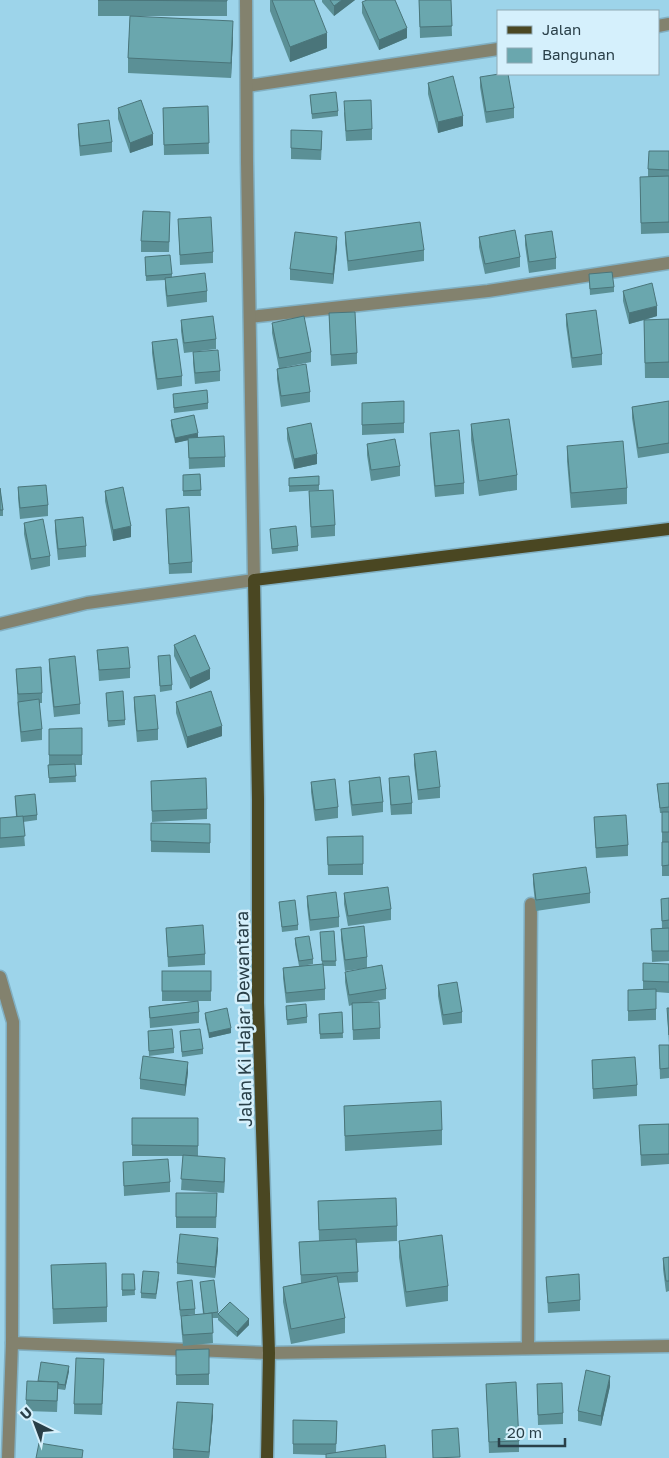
<svg xmlns="http://www.w3.org/2000/svg" width="669" height="1458" viewBox="0 0 669 1458" font-family="'Golos Text',sans-serif">
<rect width="100%" height="100%" fill="#9dd4ea"/>
<g fill="none" stroke-linecap="round" stroke-linejoin="round">
<g stroke="#81b0c3" stroke-width="15">
<g id="minor">
<polyline points="658,26 669,24"/>
<polyline points="247,86 498,49"/>
<polyline points="250,317 488,291 669,263"/>
<polyline points="0,624 87,603 254,580 247,161 246,0"/>
<polyline points="0,977 13,1022 12,1343 8,1458"/>
<polyline points="12,1343 269,1353 669,1346"/>
<polyline points="528,1348 531,904"/>
</g>
</g>
<g stroke="#81b0c3" stroke-width="15">
<polyline id="major" points="267,1458 269,1353 258,1003 258,799 254,580 669,529"/>
</g>
<use href="#minor" stroke="#83826e" stroke-width="12"/>
<use href="#major" stroke="#4a4722" stroke-width="12"/>
</g>
<g fill="#5b9096">
<polygon points="98,0 227,0 227,16 131,16 233,37 231,78 128,73 128,58 130,16 98,16"/>
<polygon points="270,0 314,0 327,48 290,62 270,11"/>
<polygon points="322,0 355,0 334,16 322,2"/>
<polygon points="419,0 451,0 452,36 420,38"/>
<polygon points="362,2 407,38 379,50 362,13"/>
<polygon points="480,77 514,108 514,118 486,123 480,87"/>
<polygon points="428,83 463,126 438,133 428,94"/>
<polygon points="310,95 338,111 338,116 312,119"/>
<polygon points="208,106 209,154 164,155 163,108"/>
<polygon points="118,108 153,145 130,153 118,119"/>
<polygon points="344,112 372,129 372,140 346,141"/>
<polygon points="78,124 112,142 112,152 80,156 78,134"/>
<polygon points="322,142 321,160 291,159 291,148"/>
<polygon points="669,151 669,233 641,234 640,187 648,177 648,169"/>
<polygon points="178,219 213,252 213,263 180,265"/>
<polygon points="170,223 169,252 141,252 141,241"/>
<polygon points="345,232 424,250 424,261 348,271 345,243"/>
<polygon points="525,235 556,258 556,269 529,273 525,245"/>
<polygon points="479,237 520,257 520,267 485,274 479,247"/>
<polygon points="337,247 333,284 290,280 290,269"/>
<polygon points="145,257 172,274 172,277 207,291 207,302 167,307 165,288 165,280 146,281"/>
<polygon points="589,274 614,287 614,292 590,295"/>
<polygon points="623,291 657,316 645,320 669,319 669,378 645,378 644,320 629,324 623,301"/>
<polygon points="329,313 357,353 357,364 331,366"/>
<polygon points="566,314 602,354 602,365 572,368 566,325"/>
<polygon points="181,320 216,339 216,349 184,353 181,331"/>
<polygon points="272,323 311,352 311,362 286,367 310,392 310,402 281,407 277,379 277,369 279,368 272,333"/>
<polygon points="152,342 182,376 182,386 157,390 152,353"/>
<polygon points="193,352 220,371 220,381 195,384 193,363"/>
<polygon points="173,394 208,403 208,409 174,413"/>
<polygon points="404,401 404,433 362,435 362,403"/>
<polygon points="669,401 669,453 638,458 632,418 632,407"/>
<polygon points="171,420 198,437 225,457 225,467 189,469 188,440 175,443 171,426"/>
<polygon points="471,424 517,475 517,490 479,496 471,440"/>
<polygon points="287,428 317,464 294,469 287,439"/>
<polygon points="430,433 464,483 464,494 435,497 430,443"/>
<polygon points="367,444 400,466 400,476 371,481 367,455"/>
<polygon points="567,446 627,488 627,504 571,508 567,461"/>
<polygon points="200,474 201,496 183,496 183,475"/>
<polygon points="319,476 319,490 289,492 289,478"/>
<polygon points="18,487 48,505 48,516 20,519 18,498"/>
<polygon points="0,488 3,510 3,516 0,516"/>
<polygon points="105,491 131,537 113,541 105,501"/>
<polygon points="309,491 335,525 335,536 311,538"/>
<polygon points="166,509 192,562 192,573 169,574"/>
<polygon points="55,520 86,546 86,557 58,560 55,531"/>
<polygon points="24,523 50,556 50,566 31,570 24,534"/>
<polygon points="270,529 298,546 298,551 272,554"/>
<polygon points="174,645 210,679 190,689 174,656"/>
<polygon points="97,650 130,668 130,678 99,681"/>
<polygon points="158,656 172,685 172,690 160,692"/>
<polygon points="49,659 80,704 80,714 54,717 49,670"/>
<polygon points="16,669 42,693 42,703 39,703 42,729 42,740 21,742 18,712"/>
<polygon points="106,693 125,720 125,725 108,727"/>
<polygon points="134,697 158,729 158,740 137,742 134,707"/>
<polygon points="176,702 222,736 187,748 176,713"/>
<polygon points="49,729 82,755 82,765 75,765 76,782 49,783"/>
<polygon points="414,754 440,787 440,798 418,800 414,765"/>
<polygon points="389,778 412,803 412,814 391,815 389,789"/>
<polygon points="151,781 207,809 207,819 152,822"/>
<polygon points="349,781 383,802 383,812 352,816 349,792"/>
<polygon points="311,782 338,807 338,818 315,821 311,792"/>
<polygon points="657,784 669,786 669,876 662,876 662,813 660,813"/>
<polygon points="15,796 37,815 37,820 23,822 25,846 0,848 0,818 16,817"/>
<polygon points="594,817 628,845 628,856 596,858"/>
<polygon points="210,824 210,853 151,852 151,841"/>
<polygon points="363,836 363,875 328,875 327,837"/>
<polygon points="533,874 590,893 590,903 536,911 533,884"/>
<polygon points="344,893 391,909 391,920 348,926 344,904"/>
<polygon points="307,896 339,917 339,927 310,931 307,906"/>
<polygon points="669,898 669,961 652,962 651,929 662,928 661,899"/>
<polygon points="279,902 298,925 298,930 282,932"/>
<polygon points="166,928 205,954 205,965 168,967"/>
<polygon points="341,929 367,957 367,968 345,971 341,939"/>
<polygon points="334,931 336,966 323,966 325,989 325,1000 286,1003 283,978 283,968 299,966 295,944 295,938 313,959 313,964 302,966 322,964 320,937"/>
<polygon points="643,963 669,964 669,993 656,992 656,1020 628,1021 628,990 643,990"/>
<polygon points="162,971 211,971 211,1001 198,1001 199,1012 199,1023 150,1028 149,1007 194,1001 162,1001"/>
<polygon points="345,972 386,989 386,999 366,1003 380,1028 380,1039 353,1040 352,1005 349,1006 345,982"/>
<polygon points="438,985 462,1012 462,1023 443,1025 438,996"/>
<polygon points="286,1006 307,1017 307,1023 287,1025"/>
<polygon points="667,1008 669,1008 669,1078 660,1079 659,1045 669,1045"/>
<polygon points="342,1012 343,1038 320,1039 319,1014"/>
<polygon points="205,1013 231,1033 209,1038 205,1018"/>
<polygon points="148,1031 174,1048 174,1053 149,1056"/>
<polygon points="180,1031 203,1049 203,1054 182,1057"/>
<polygon points="592,1060 637,1085 637,1096 593,1099"/>
<polygon points="188,1072 185,1096 140,1089 140,1079"/>
<polygon points="344,1106 442,1130 442,1145 345,1151"/>
<polygon points="132,1118 198,1118 198,1156 225,1169 224,1193 181,1190 183,1156 132,1156"/>
<polygon points="669,1124 669,1164 641,1166 639,1125"/>
<polygon points="123,1162 170,1182 170,1192 124,1196"/>
<polygon points="176,1193 217,1193 216,1228 176,1228"/>
<polygon points="318,1201 397,1226 397,1241 357,1243 358,1282 338,1283 345,1318 345,1333 291,1344 283,1302 283,1287 301,1283 299,1242 319,1241"/>
<polygon points="399,1241 448,1286 448,1301 406,1307 399,1257"/>
<polygon points="218,1249 215,1278 177,1274 177,1263"/>
<polygon points="669,1257 669,1291 666,1292 663,1269 663,1258"/>
<polygon points="51,1265 107,1307 107,1322 53,1324"/>
<polygon points="122,1274 134,1274 135,1295 122,1296"/>
<polygon points="546,1277 580,1300 580,1311 548,1313"/>
<polygon points="159,1278 156,1299 141,1298 141,1293"/>
<polygon points="177,1282 195,1309 195,1314 180,1316"/>
<polygon points="200,1282 218,1312 218,1318 212,1318 213,1343 183,1346 181,1326 181,1316 203,1314"/>
<polygon points="218,1314 249,1325 237,1337 218,1320"/>
<polygon points="209,1349 209,1385 176,1385 176,1350"/>
<polygon points="104,1370 102,1415 74,1414 74,1404"/>
<polygon points="69,1371 65,1390 58,1389 57,1412 26,1411 26,1400 38,1381"/>
<polygon points="486,1384 519,1441 519,1452 489,1453"/>
<polygon points="537,1384 563,1413 563,1424 538,1425"/>
<polygon points="610,1386 601,1426 578,1421 578,1411"/>
<polygon points="213,1415 209,1458 173,1458 173,1449"/>
<polygon points="293,1420 337,1421 336,1452 386,1458 326,1458 326,1455 293,1454"/>
</g>
<g fill="#4a757a">
<polygon points="342,0 355,0 334,16 334,6"/>
<polygon points="233,21 233,37 231,78 231,63"/>
<polygon points="407,28 407,38 379,50 379,40"/>
<polygon points="327,33 327,48 290,62 290,47"/>
<polygon points="463,116 463,126 438,133 438,122"/>
<polygon points="153,134 153,145 130,153 130,143"/>
<polygon points="337,237 337,247 333,284 333,274"/>
<polygon points="657,306 657,316 629,324 629,313"/>
<polygon points="198,433 198,438 175,443 175,438"/>
<polygon points="317,454 317,464 294,469 294,459"/>
<polygon points="131,526 131,537 113,541 113,530"/>
<polygon points="210,669 210,679 190,689 190,678"/>
<polygon points="222,726 222,736 187,748 187,737"/>
<polygon points="231,1028 231,1033 209,1038 209,1033"/>
<polygon points="188,1062 188,1072 185,1096 185,1085"/>
<polygon points="225,1158 225,1169 224,1193 224,1182"/>
<polygon points="218,1238 218,1249 215,1278 215,1267"/>
<polygon points="249,1319 249,1325 237,1337 237,1332"/>
<polygon points="69,1366 69,1371 65,1390 65,1385"/>
<polygon points="610,1376 610,1386 601,1426 601,1416"/>
<polygon points="213,1404 213,1415 209,1458 209,1452"/>
</g>
<g fill="#6aa7ae" stroke="#4a757a">
<polygon points="98,0 227,0 227,1"/>
<polygon points="272,0 314,0 327,33 290,47"/>
<polygon points="330,0 342,0 334,6"/>
<polygon points="367,0 395,0 407,28 379,40 362,2"/>
<polygon points="419,0 451,0 452,26 420,27"/>
<polygon points="130,16 233,21 231,63 128,58"/>
<polygon points="499,74 508,74 514,108 486,112 480,77"/>
<polygon points="453,76 463,116 438,122 428,83"/>
<polygon points="336,92 338,111 312,114 310,95"/>
<polygon points="141,100 153,134 130,143 118,108"/>
<polygon points="371,100 372,129 346,131 344,101"/>
<polygon points="208,106 209,143 164,145 163,108"/>
<polygon points="109,120 112,142 80,146 78,124"/>
<polygon points="291,130 322,131 321,150 291,148"/>
<polygon points="649,151 669,151 669,170 648,169"/>
<polygon points="669,176 669,222 641,223 640,177"/>
<polygon points="143,211 170,212 169,242 141,241"/>
<polygon points="211,217 213,252 180,255 178,219"/>
<polygon points="420,222 424,250 348,261 345,232"/>
<polygon points="515,230 520,257 485,264 479,237"/>
<polygon points="552,231 556,258 529,262 525,235"/>
<polygon points="295,232 337,237 333,274 290,269"/>
<polygon points="170,255 172,274 146,276 145,257"/>
<polygon points="612,272 614,287 590,289 589,274"/>
<polygon points="205,273 207,291 167,296 165,278"/>
<polygon points="652,283 657,306 629,313 623,291"/>
<polygon points="596,310 602,354 572,358 566,314"/>
<polygon points="355,312 357,353 331,355 329,313"/>
<polygon points="213,316 216,339 184,343 181,320"/>
<polygon points="304,316 311,352 279,358 272,323"/>
<polygon points="669,319 669,362 645,363 644,320"/>
<polygon points="177,339 182,376 157,379 152,342"/>
<polygon points="218,350 220,371 195,373 193,352"/>
<polygon points="306,364 310,392 281,396 277,369"/>
<polygon points="207,390 208,403 174,408 173,394"/>
<polygon points="404,401 404,423 362,425 362,403"/>
<polygon points="669,401 669,443 638,448 632,407"/>
<polygon points="194,415 198,433 175,438 171,420"/>
<polygon points="509,419 517,475 479,481 471,424"/>
<polygon points="311,423 317,454 294,459 287,428"/>
<polygon points="459,430 464,483 435,486 430,433"/>
<polygon points="224,436 225,457 189,458 188,438"/>
<polygon points="395,439 400,466 371,470 367,444"/>
<polygon points="623,441 627,488 571,493 567,446"/>
<polygon points="200,474 201,490 183,491 183,475"/>
<polygon points="319,476 319,485 289,486 289,478"/>
<polygon points="46,485 48,505 20,508 18,487"/>
<polygon points="123,487 131,526 113,530 105,491"/>
<polygon points="0,488 3,510 0,510"/>
<polygon points="333,490 335,525 311,527 309,491"/>
<polygon points="189,507 192,562 169,564 166,509"/>
<polygon points="83,517 86,546 58,549 55,520"/>
<polygon points="43,519 50,556 31,559 24,523"/>
<polygon points="296,526 298,546 272,549 270,529"/>
<polygon points="195,635 210,669 190,678 174,645"/>
<polygon points="128,647 130,668 99,670 97,650"/>
<polygon points="170,655 172,685 160,686 158,656"/>
<polygon points="75,656 80,704 54,707 49,659"/>
<polygon points="41,667 42,693 18,694 16,669"/>
<polygon points="123,691 125,720 108,721 106,693"/>
<polygon points="211,691 222,726 187,737 176,702"/>
<polygon points="155,695 158,729 137,731 134,697"/>
<polygon points="39,699 42,729 21,732 18,702"/>
<polygon points="82,728 82,755 49,755 49,729"/>
<polygon points="436,751 440,787 418,790 414,754"/>
<polygon points="75,764 76,776 49,778 48,765"/>
<polygon points="409,776 412,803 391,805 389,778"/>
<polygon points="380,777 383,802 352,805 349,781"/>
<polygon points="206,778 207,809 152,811 151,781"/>
<polygon points="335,779 338,807 315,810 311,782"/>
<polygon points="669,783 669,807 660,808 657,784"/>
<polygon points="35,794 37,815 17,817 15,796"/>
<rect x="662" y="812" width="7" height="20"/>
<polygon points="626,815 628,845 596,848 594,817"/>
<polygon points="23,816 25,836 0,838 0,818"/>
<polygon points="151,823 210,824 210,843 151,841"/>
<polygon points="363,836 363,864 328,865 327,837"/>
<polygon points="662,842 669,842 669,865 662,866"/>
<polygon points="586,867 590,893 536,900 533,874"/>
<polygon points="388,887 391,909 348,916 344,893"/>
<polygon points="336,892 339,917 310,920 307,896"/>
<polygon points="669,898 669,920 662,921 661,899"/>
<polygon points="295,900 298,925 282,927 279,902"/>
<polygon points="203,925 205,954 168,957 166,928"/>
<polygon points="364,926 367,957 345,960 341,929"/>
<polygon points="669,928 669,951 652,951 651,929"/>
<polygon points="334,931 336,961 322,961 320,932"/>
<polygon points="309,936 313,959 299,961 295,938"/>
<polygon points="643,963 669,964 669,982 643,981"/>
<polygon points="323,964 325,989 286,993 283,968"/>
<polygon points="382,965 386,989 349,995 345,972"/>
<rect x="162" y="971" width="49" height="20"/>
<polygon points="457,982 462,1012 443,1015 438,985"/>
<polygon points="656,989 656,1009 628,1011 628,990"/>
<polygon points="198,1001 199,1012 150,1018 149,1007"/>
<polygon points="379,1002 380,1028 353,1030 352,1003"/>
<polygon points="306,1004 307,1017 287,1020 286,1006"/>
<polygon points="227,1008 231,1028 209,1033 205,1013"/>
<polygon points="667,1008 669,1008 669,1035"/>
<polygon points="342,1012 343,1033 320,1034 319,1014"/>
<polygon points="172,1029 174,1048 149,1051 148,1031"/>
<polygon points="200,1029 203,1049 182,1052 180,1031"/>
<polygon points="659,1045 669,1045 669,1068 660,1069"/>
<polygon points="143,1056 188,1062 185,1085 140,1079"/>
<polygon points="635,1057 637,1085 593,1089 592,1060"/>
<polygon points="441,1101 442,1130 345,1136 344,1106"/>
<polygon points="132,1118 198,1118 198,1146 132,1145"/>
<polygon points="669,1124 669,1154 641,1155 639,1125"/>
<polygon points="183,1155 225,1158 224,1182 181,1179"/>
<polygon points="168,1159 170,1182 124,1186 123,1162"/>
<polygon points="176,1193 217,1193 216,1217 176,1217"/>
<polygon points="396,1198 397,1226 319,1230 318,1201"/>
<polygon points="180,1234 218,1238 215,1267 177,1263"/>
<polygon points="442,1235 448,1286 406,1292 399,1241"/>
<polygon points="356,1239 358,1272 301,1275 299,1242"/>
<polygon points="669,1257 669,1281 666,1281 663,1258"/>
<polygon points="106,1263 107,1307 53,1309 51,1265"/>
<polygon points="143,1271 159,1272 156,1294 141,1293"/>
<polygon points="122,1274 134,1274 135,1290 122,1290"/>
<polygon points="579,1274 580,1300 548,1303 546,1277"/>
<polygon points="337,1276 345,1318 291,1329 283,1287"/>
<polygon points="192,1280 195,1309 180,1310 177,1282"/>
<polygon points="214,1280 218,1312 204,1314 200,1282"/>
<polygon points="230,1302 249,1319 237,1332 218,1314"/>
<polygon points="212,1313 213,1333 183,1335 181,1316"/>
<polygon points="209,1349 209,1374 176,1375 176,1350"/>
<polygon points="76,1358 104,1359 102,1404 74,1404"/>
<polygon points="41,1362 69,1366 65,1385 58,1384 58,1382 38,1381"/>
<polygon points="586,1370 610,1376 601,1416 578,1411"/>
<polygon points="27,1381 58,1382 57,1401 26,1400"/>
<polygon points="516,1382 519,1441 489,1442 486,1384"/>
<polygon points="562,1383 563,1413 538,1415 537,1384"/>
<polygon points="177,1402 213,1404 209,1452 173,1449"/>
<polygon points="293,1420 337,1421 336,1444 293,1444"/>
<polygon points="458,1428 460,1457 433,1458 432,1430"/>
<polygon points="39,1443 83,1450 82,1458 36,1458"/>
<polygon points="385,1445 386,1458 326,1458 326,1454"/>
</g>
<g text-anchor="middle" dominant-baseline="central" stroke-width="5" stroke-linejoin="round" paint-order="stroke">
<g font-size="18" fill="#293f48" stroke="#d5f0fc">
<text transform="translate(243 1019) rotate(-91)">Jalan Ki Hajar Dewantara</text>
</g>
</g>
<rect x="497" y="10" width="162" height="65" fill="#d5f0fc" stroke="#90a9b4"/>
<rect x="507" y="26" width="25" height="8" fill="#4a4722" stroke="#90a9b4"/>
<text x="542" y="35" font-size="15" fill="#293f48">Jalan</text>
<rect x="507" y="48" width="25" height="15" fill="#6aa7ae" stroke="#90a9b4"/>
<text x="542" y="60" font-size="15" fill="#293f48">Bangunan</text>
<g transform="translate(35 1423) rotate(318)" stroke="#d5f0fc" stroke-width="4" paint-order="stroke">
<path d="M0-4L9 19L0 12L-9 19Z" fill="#293f48"/>
<text y="-8" font-size="14" font-weight="bold" text-anchor="middle" fill="#293f48">U</text>
</g>
<path d="M499 1438v8h66v-8" fill="none" stroke="#293f48" stroke-width="2.5"/>
<text x="507" y="1438" font-size="15" fill="#293f48" stroke="#d5f0fc" stroke-width="4" paint-order="stroke">20 m</text>
</svg>
